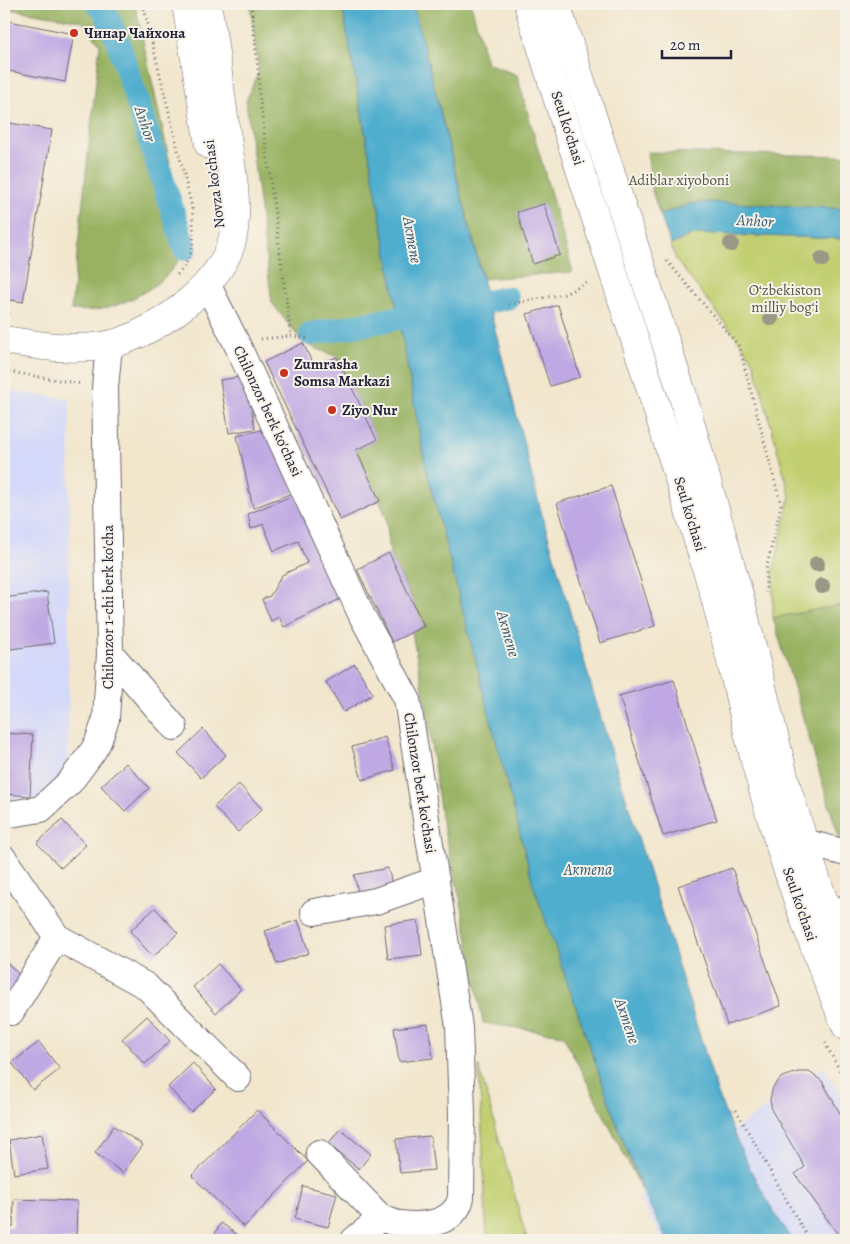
<svg xmlns="http://www.w3.org/2000/svg" width="850" height="1244" viewBox="0 0 850 1244" font-family="Alegreya,serif">
<rect width="100%" height="100%" fill="#f7f3e8"/>
<filter id="ink" filterUnits="userSpaceOnUse"><feTurbulence type="fractalNoise" baseFrequency=".02" numOctaves="2"/><feDisplacementMap in="SourceGraphic" scale="10" xChannelSelector="R" yChannelSelector="G"/><feConvolveMatrix kernelMatrix="1 2 1 2 8 2 1 2 1" color-interpolation-filters="sRGB"/></filter>
<filter id="wash" filterUnits="userSpaceOnUse"><feTurbulence type="fractalNoise" baseFrequency=".0096" numOctaves="4" result="noise"/><feDisplacementMap in="SourceGraphic" scale="20" xChannelSelector="R" yChannelSelector="G"/><feGaussianBlur stdDeviation="1.12" result="paint"/><feColorMatrix in="noise" values="0 0 0 0 0 0 0 0 0 0 0 0 0 0 0 0 0 1.4 0 .05"/><feComposite in="paint" operator="in"/></filter>
<g filter="url(#wash)">
<rect width="100%" height="100%" fill="#f2e6cd"/>
<g fill="#d4d8f9">
<polygon points="4,390 70,399 68,776 44,798 4,799"/>
<polygon points="824,1067 846,1102 846,1240 663,1240 639,1197"/>
</g>
<g fill="#c1cf70" stroke="#727856">
<polygon points="709,234 846,239 846,604 773,618 773,573 790,496 754,363 740,342 676,260 671,245 691,235"/>
<polygon points="479,1067 527,1240 487,1240"/>
</g>
<g fill="#98b262" stroke="#5d6a4e">
<path d="M4,4H135L186,236C185,241 184,246 183,251C172,282 125,307 95,310C87,311 79,310 71,310L100,44L82,21L4,8Z"/>
<polygon points="250,4 342,4 425,464 455,580 531,876 616,1122 643,1192 563,1035 483,1023 462,907 441,817 425,699 412,633 425,626 390,554 386,516 356,450 377,440 337,357 303,343 272,303 246,101 259,71"/>
<polygon points="413,4 471,4 487,63 517,75 573,272 483,279"/>
<polygon points="647,152 846,156 846,209 710,202 690,204 660,215 652,191"/>
<polygon points="846,604 846,861 773,618"/>
</g>
<g fill="#50adce" stroke="#396884">
<path d="M342,4H413L539,504L593,692L717,1091C736,1143 760,1195 793,1240H667L643,1192L616,1122L533,884L425,464Z"/>
<polygon points="710,202 846,209 846,239 709,234 691,235 671,245 660,215 690,204"/>
</g>
<g fill="none" stroke-linecap="round" stroke-linejoin="round">
<g stroke="#50adce" stroke-width="24">
<polyline points="98,4 104,9 117,39 185,249"/>
<polyline points="311,334 507,298"/>
</g>
</g>
<g id="blocks">
<g fill="#bfa8e3">
<polygon points="4,20 74,34 65,82 4,70"/>
<polygon points="4,122 52,130 23,302 4,299"/>
<polygon points="544,204 560,255 533,264 517,212"/>
<polygon points="558,305 580,377 550,386 527,314"/>
<polygon points="303,343 314,367 337,357 377,440 356,450 380,501 340,520 264,362"/>
<polygon points="246,376 255,429 229,433 220,380"/>
<polygon points="269,428 295,492 253,508 237,436"/>
<polygon points="611,486 655,626 600,643 557,503"/>
<polygon points="296,494 342,598 284,627 279,617 271,621 262,599 270,596 282,575 307,563 298,541 274,551 263,524 251,529 248,514"/>
<polygon points="389,553 424,626 392,642 357,569"/>
<polygon points="47,592 54,643 4,650 4,598"/>
<polygon points="355,664 373,694 344,712 326,682"/>
<polygon points="674,680 717,820 663,836 619,696"/>
<polygon points="203,729 226,755 201,778 178,753"/>
<polygon points="4,733 33,735 30,796 4,794"/>
<polygon points="385,737 395,770 362,780 352,747"/>
<polygon points="126,763 149,788 125,811 101,786"/>
<polygon points="239,784 262,809 238,832 214,807"/>
<polygon points="62,820 86,845 61,868 37,843"/>
<polygon points="388,868 394,892 360,899 354,875"/>
<polygon points="732,868 781,1006 727,1025 678,886"/>
<polygon points="4,877 13,888 4,896"/>
<polygon points="155,908 178,933 153,957 130,931"/>
<polygon points="298,920 309,953 277,964 265,931"/>
<polygon points="418,920 422,955 388,959 384,925"/>
<polygon points="7,963 22,977 4,1000 4,967"/>
<polygon points="218,964 241,989 216,1013 193,987"/>
<polygon points="147,1016 170,1041 145,1064 122,1039"/>
<polygon points="428,1024 433,1058 399,1062 394,1028"/>
<polygon points="39,1042 60,1069 33,1090 12,1063"/>
<polygon points="193,1063 216,1089 191,1112 168,1087"/>
<polygon points="798,1072 809,1072 822,1081 846,1124 846,1240 842,1240 795,1174 805,1167 772,1111 770,1099 773,1087 782,1077"/>
<polygon points="257,1110 308,1161 244,1227 192,1176"/>
<polygon points="114,1126 143,1145 123,1173 95,1153"/>
<polygon points="340,1129 371,1154 359,1169 328,1144"/>
<polygon points="42,1134 48,1169 14,1174 9,1140"/>
<polygon points="430,1136 434,1170 400,1173 396,1139"/>
<polygon points="303,1186 337,1194 328,1227 295,1219"/>
<polygon points="14,1199 77,1201 76,1240 4,1240 4,1227 13,1227"/>
<polygon points="221,1223 245,1240 211,1240"/>
</g>
</g>
</g>
<g filter="url(#ink)">
<use href="#blocks" fill-opacity="0" stroke="#6b676e" stroke-width="1"/>
<g fill="none" stroke-linecap="round" stroke-linejoin="round">
<g stroke="#6b676e" stroke-width="28">
<g id="minor">
<path d="M207,284L236,342L362,616L407,699L459,1027L462,1113L461,1198C455,1224 423,1227 400,1224C394,1223 387,1220 381,1218L354,1240"/>
<polyline points="110,653 174,727"/>
<polyline points="4,815 41,809 70,782 93,751 98,742 106,719 110,653 105,388 109,345"/>
<polyline points="804,842 846,853"/>
<polyline points="4,859 57,937 146,986 238,1078"/>
<polyline points="314,912 376,901 436,880"/>
<polyline points="833,928 846,908"/>
<polyline points="11,1012 57,937"/>
<polyline points="319,1153 381,1218"/>
</g>
</g>
<g stroke="#6b676e" stroke-width="29">
<g id="major">
<polyline points="186,4 209,145"/>
<path d="M528,4C588,201 656,396 714,594C729,649 741,706 755,761C779,851 810,941 846,1026"/>
<polyline points="556,4 682,393 740,598 787,788 812,867 846,964"/>
<path d="M4,340C36,345 69,351 102,346C149,339 220,288 232,241C240,207 231,165 226,131C220,89 215,46 207,4"/>
</g>
</g>
<g stroke="#6b676e" stroke-width="3" stroke-dasharray="1 4" stroke-linecap="butt">
<path d="M143,4L192,208C194,235 197,254 177,275"/>
<polyline points="251,4 259,79 259,93 291,336"/>
<polyline points="667,261 739,346 781,505 766,570 766,593"/>
<polyline points="509,304 564,294 590,282"/>
<polyline points="4,312 11,314"/>
<polyline points="261,339 291,336 310,339"/>
<polyline points="4,371 82,384"/>
<polyline points="825,1043 846,1082"/>
<polyline points="736,1110 809,1240"/>
</g>
<use href="#minor" stroke="#fff" stroke-width="26"/>
<use href="#major" stroke="#fff" stroke-width="28"/>
</g>
<g fill="#9a9786">
<circle cx="731" cy="244" r="8"/>
<circle cx="822" cy="259" r="8"/>
<circle cx="771" cy="318" r="8"/>
<circle cx="817" cy="564" r="8"/>
<circle cx="822" cy="586" r="8"/>
</g>
</g>
<g fill="#c8321e" stroke="#f7f3e8" stroke-width="2">
<circle cx="74" cy="33" r="5"/>
<circle cx="284" cy="373" r="5"/>
<circle cx="332" cy="410" r="5"/>
</g>
<g text-anchor="middle" dominant-baseline="central" stroke-width="4" stroke-linejoin="round" paint-order="stroke">
<g font-size="15" font-weight="bold" fill="#22223b" stroke="#f7f3e8" text-anchor="start">
<text x="84" y="33">Чинар Чайхона</text>
<text x="294" y="364">Zumrasha<tspan x="294" dy="17">Somsa Markazi</tspan></text>
<text x="342" y="410">Ziyo Nur</text>
</g>
<g font-size="15" fill="#22223b" stroke="#f7f3e8">
<text transform="translate(568 128) rotate(72)">Seul ko'chasi</text>
<text transform="translate(214 184) rotate(-97)">Novza ko'chasi</text>
<text transform="translate(268 411) rotate(65)">Chilonzor berk ko'chasi</text>
<text transform="translate(690 514) rotate(73)">Seul ko'chasi</text>
<text transform="translate(108 607) rotate(-90)">Chilonzor 1-chi berk ko'cha</text>
<text transform="translate(420 783) rotate(81)">Chilonzor berk ko'chasi</text>
<text transform="translate(800 904) rotate(71)">Seul ko'chasi</text>
</g>
<g font-size="15" fill="#52564b" stroke="#f7f3e8">
<text x="679" y="180">Adiblar xiyoboni</text>
<text x="785" y="290">Oʻzbekiston<tspan x="785" dy="17">milliy bogʻi</tspan></text>
</g>
<g font-size="16" font-style="italic" fill="#345a76" stroke="#f7f3e8">
<text transform="translate(145 124) rotate(72)">Anhor</text>
<text transform="translate(755 221) rotate(3)">Anhor</text>
<text transform="translate(412 240) rotate(80)">Актепе</text>
<text transform="translate(508 634) rotate(74)">Актепе</text>
<text x="588" y="870">Актепа</text>
<text transform="translate(627 1021) rotate(71)">Актепе</text>
</g>
</g>
<rect width="850" height="1244" fill="none" stroke="#f7f3e8" stroke-width="20"/>
<path d="M662 50v8h69v-8" fill="none" stroke="#22223b" stroke-width="2.5"/>
<text x="670" y="50" font-size="15" fill="#22223b" stroke="#f7f3e8" stroke-width="4" paint-order="stroke">20 m</text>
</svg>
